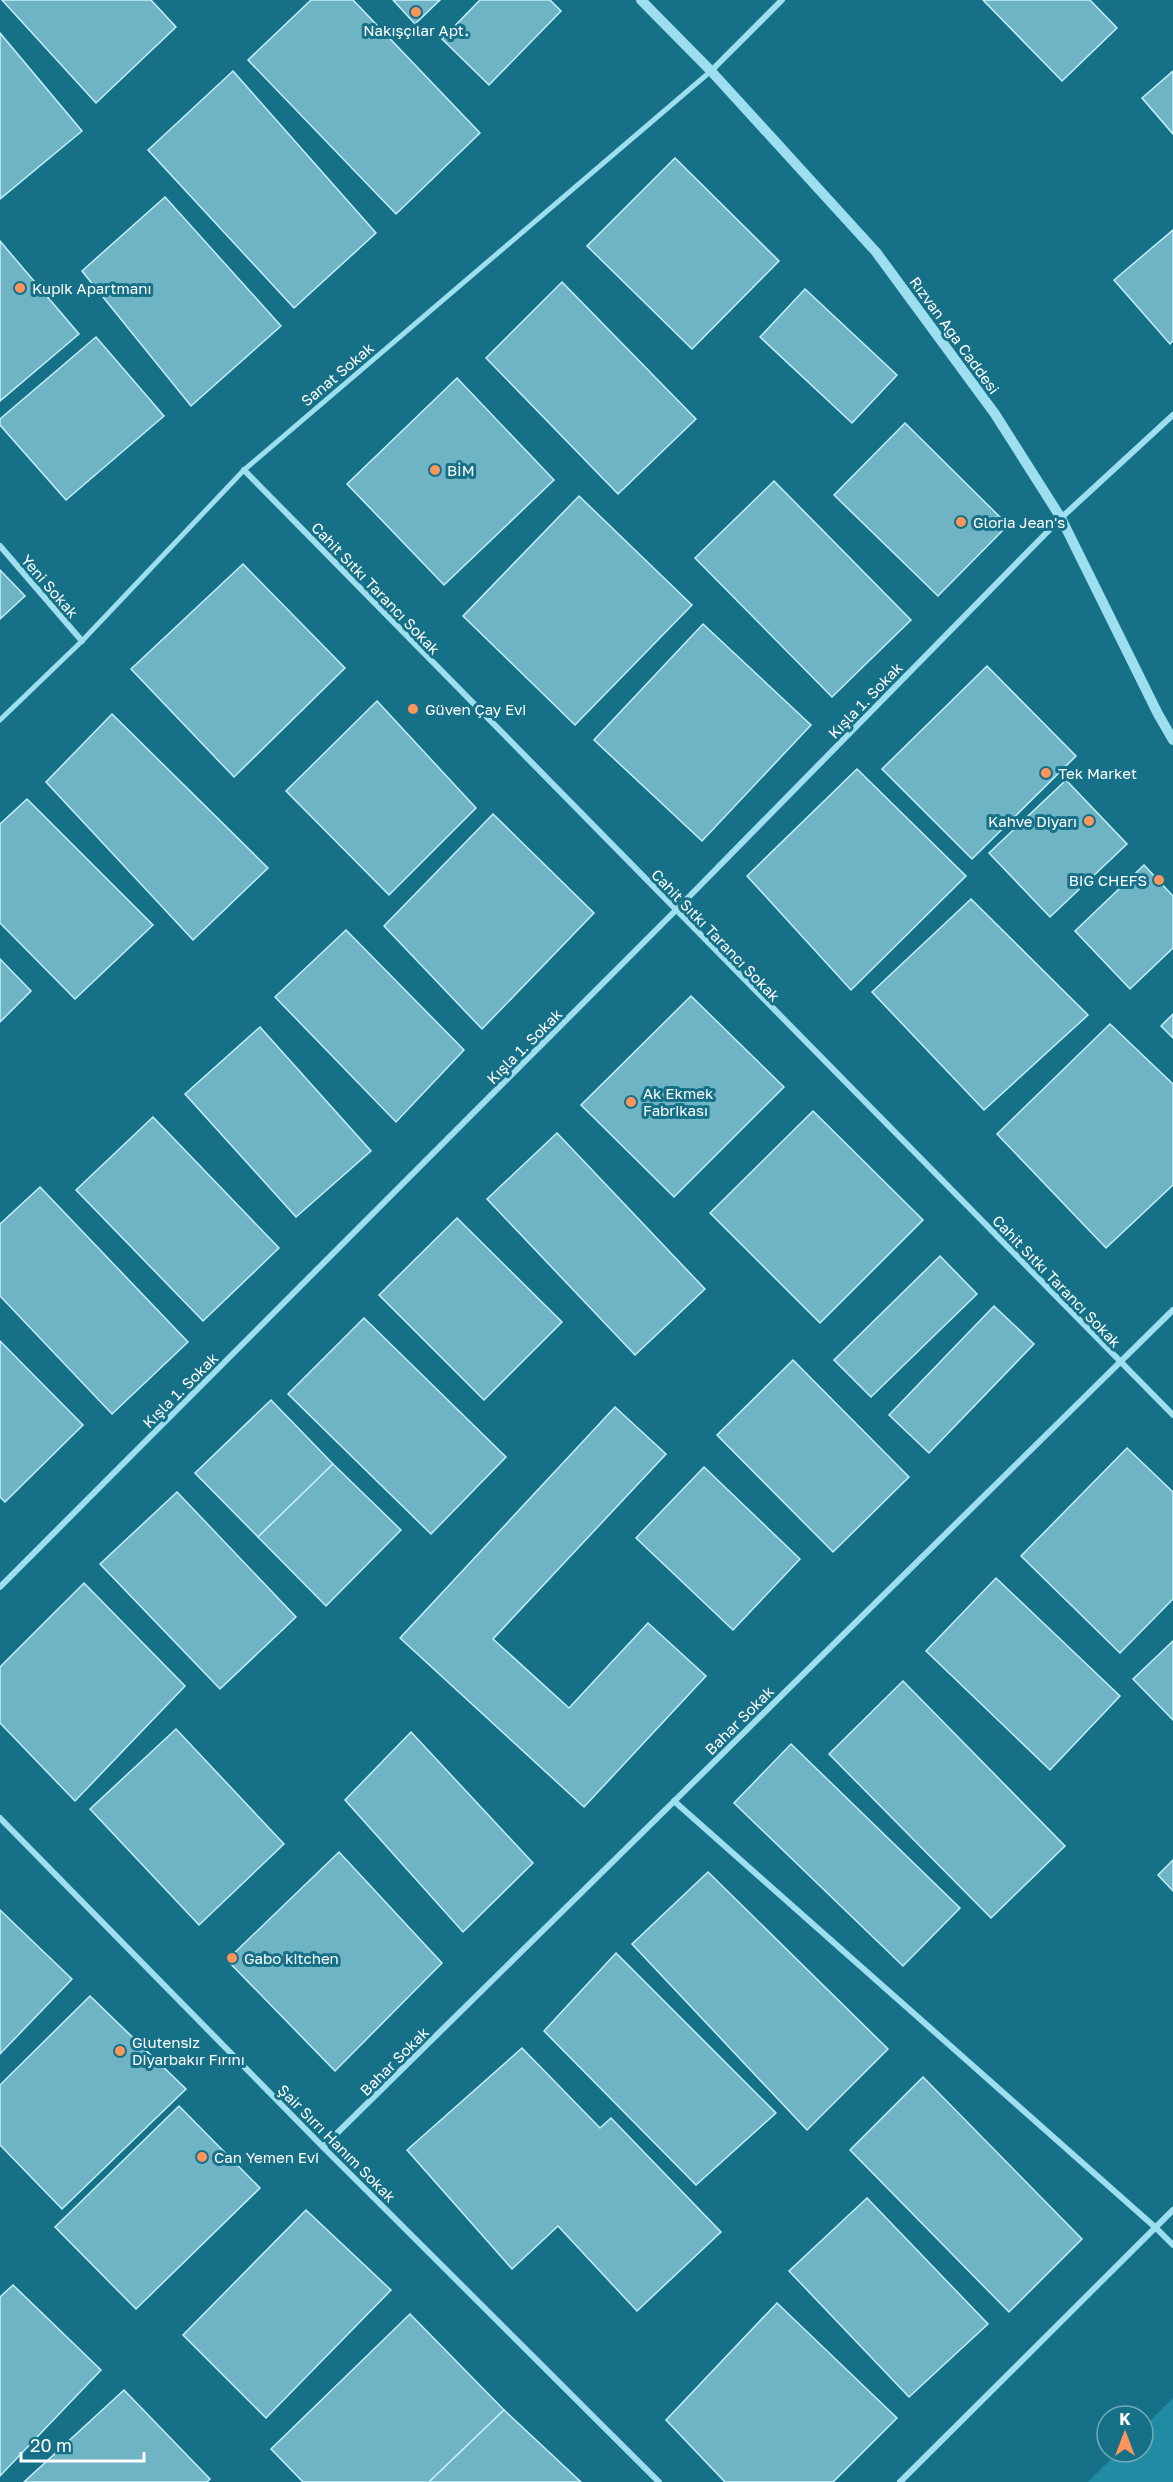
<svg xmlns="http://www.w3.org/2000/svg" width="1173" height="2482" viewBox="0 0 1173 2482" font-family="'Golos Text',sans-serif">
<rect width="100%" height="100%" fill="#167188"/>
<polygon fill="#218ba4" points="1173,2398 1173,2482 1088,2482 1118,2452 1143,2452 1143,2428"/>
<g fill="#6eb4c5" stroke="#c3f0fb" stroke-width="1.5">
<polygon points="2,0 151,0 176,27 96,103"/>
<polygon points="311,0 353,0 480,133 396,214 248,60"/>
<polygon points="393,0 440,0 415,24"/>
<polygon points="480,0 550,0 561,11 489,85 442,39"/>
<polygon points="983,0 1090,0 1117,28 1062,81"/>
<polygon points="0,33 82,131 0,199"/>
<polygon points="233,71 376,233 294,308 148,150"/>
<polygon points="1173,71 1173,134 1142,98"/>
<polygon points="675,158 779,261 692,349 587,246"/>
<polygon points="165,197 281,326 191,406 82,271"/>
<polygon points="1173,230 1173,341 1170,344 1114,280"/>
<polygon points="0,241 79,334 0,401"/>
<polygon points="562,282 696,419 618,494 486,358"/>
<polygon points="805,289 897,375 852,423 760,337"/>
<polygon points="96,337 164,416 66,500 0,425 0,419"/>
<polygon points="457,378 554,480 444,585 347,484"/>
<polygon points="905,423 1008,525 938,596 834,495"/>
<polygon points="774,481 911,620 832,697 695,558"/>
<polygon points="579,496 692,605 575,725 463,616"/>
<polygon points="243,564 345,668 234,777 131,669"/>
<polygon points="0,570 25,596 0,619"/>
<polygon points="703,624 811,725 702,841 594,740"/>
<polygon points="987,666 1076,756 972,859 882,769"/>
<polygon points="377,701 476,808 389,895 286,791"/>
<polygon points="112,714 268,868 193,940 46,782"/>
<polygon points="857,769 966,876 851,990 747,876"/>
<polygon points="1066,780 1127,844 1050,917 989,853"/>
<polygon points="27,799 153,925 75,999 0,923 0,824"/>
<polygon points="493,814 594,913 482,1029 384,926"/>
<polygon points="1144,865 1173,896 1173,948 1130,989 1075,931"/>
<polygon points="971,899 1088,1015 984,1110 872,992"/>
<polygon points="346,930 464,1050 396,1122 275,997"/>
<polygon points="0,959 31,991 0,1022"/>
<polygon points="691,996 784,1087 674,1197 581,1105"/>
<polygon points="1173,1014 1173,1038 1161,1026"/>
<polygon points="1110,1024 1173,1084 1173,1185 1106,1248 997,1134"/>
<polygon points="260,1027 371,1151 296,1217 185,1094"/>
<polygon points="813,1111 923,1220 820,1323 710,1213"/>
<polygon points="153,1117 279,1248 203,1321 76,1190"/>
<polygon points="557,1133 705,1289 635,1355 487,1199"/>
<polygon points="40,1187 188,1342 112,1414 0,1296 0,1224"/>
<polygon points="457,1218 562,1322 484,1400 379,1295"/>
<polygon points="940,1256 977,1294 871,1397 834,1360"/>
<polygon points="994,1306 1034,1344 929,1453 889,1415"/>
<polygon points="364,1318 506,1457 431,1534 288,1394"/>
<polygon points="0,1341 83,1425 5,1502 0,1497"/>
<polygon points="793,1360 909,1477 833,1552 717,1435"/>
<polygon points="271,1400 333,1464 258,1537 195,1473"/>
<polygon points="615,1407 666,1454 493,1639 569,1708 648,1623 706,1676 584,1807 400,1638"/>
<polygon points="1127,1448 1173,1492 1173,1599 1120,1653 1021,1556"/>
<polygon points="333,1464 401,1530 326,1606 258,1537"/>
<polygon points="704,1467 800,1559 733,1630 636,1538"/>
<polygon points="177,1492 296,1617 220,1689 100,1564"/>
<polygon points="996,1578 1120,1696 1050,1770 926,1651"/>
<polygon points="84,1583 185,1686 75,1801 0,1723 0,1667"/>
<polygon points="1173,1641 1173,1720 1133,1679"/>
<polygon points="903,1681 1065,1846 991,1918 829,1754"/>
<polygon points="176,1729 284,1844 199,1925 90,1809"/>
<polygon points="411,1732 533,1863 463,1932 345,1800"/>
<polygon points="791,1744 960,1908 903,1966 734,1803"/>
<polygon points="339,1852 442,1963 335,2071 227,1960"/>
<polygon points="1173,1860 1173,1891 1158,1875"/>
<polygon points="708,1872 888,2049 807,2130 632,1944"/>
<polygon points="0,1910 72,1979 0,2054"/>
<polygon points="616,1953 776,2113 696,2185 544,2031"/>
<polygon points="90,1996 186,2089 62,2209 0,2145 0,2085"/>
<polygon points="522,2048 600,2128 611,2118 721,2232 637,2311 558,2226 512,2269 407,2150"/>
<polygon points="923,2077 1082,2239 1009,2312 850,2150"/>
<polygon points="179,2106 260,2188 136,2309 55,2227"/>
<polygon points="867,2198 988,2324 909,2397 789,2271"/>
<polygon points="306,2210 391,2290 266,2418 183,2335"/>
<polygon points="13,2285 101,2370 0,2476 0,2297"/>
<polygon points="777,2303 897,2418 833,2482 725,2482 666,2420"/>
<polygon points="410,2314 504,2410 429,2482 303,2482 271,2449"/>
<polygon points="124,2390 210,2479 207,2482 24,2482"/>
<polygon points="504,2410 581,2482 429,2482"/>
</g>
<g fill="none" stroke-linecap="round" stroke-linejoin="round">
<polyline stroke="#9ddfee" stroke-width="5" points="0,720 82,641 244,470 711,71"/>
<g stroke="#9ddfee" stroke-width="6">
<polyline points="711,71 782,0"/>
<polyline points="244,470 1173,1415"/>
<polyline points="0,546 82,641"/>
<polyline points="0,1587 676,910 1061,518 1173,415"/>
<polyline points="674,1801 1156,2228 1173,2245"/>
<polyline points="0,1818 323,2147 659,2482"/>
<polyline points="323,2147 1173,1310"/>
<polyline points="900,2482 1173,2210"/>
</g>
<polyline stroke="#9ddfee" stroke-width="10" points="641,0 711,71 876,252 995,414 1061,518 1158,714 1173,740"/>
</g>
<g fill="#ff955a" stroke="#167188" stroke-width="2">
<circle cx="416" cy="12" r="6"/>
<circle cx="20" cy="288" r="6"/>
<circle cx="435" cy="470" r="6"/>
<circle cx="961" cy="522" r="6"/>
<circle cx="413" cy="709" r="6"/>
<circle cx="1046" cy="773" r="6"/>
<circle cx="1089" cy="821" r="6"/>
<circle cx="1159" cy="880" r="6"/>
<circle cx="631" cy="1102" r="6"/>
<circle cx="232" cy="1958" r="6"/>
<circle cx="120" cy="2051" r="6"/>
<circle cx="202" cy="2157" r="6"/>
</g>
<g text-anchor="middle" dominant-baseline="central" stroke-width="6" stroke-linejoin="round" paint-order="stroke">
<g font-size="15" fill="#fff" stroke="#167188" text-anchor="start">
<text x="416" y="30" text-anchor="middle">Nakışçılar Apt.</text>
<text x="32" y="288">Kupik Apartmanı</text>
<text x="447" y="470">BİM</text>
<text x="973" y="522">Gloria Jean's</text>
<text x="425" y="709">Güven Çay Evi</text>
<text x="1058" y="773">Tek Market</text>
<text x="1077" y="821" text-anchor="end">Kahve Diyarı</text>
<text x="1147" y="880" text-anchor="end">BIG CHEFS</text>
<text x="643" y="1093">Ak Ekmek<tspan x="643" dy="17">Fabrikası</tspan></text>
<text x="244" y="1958">Gabo kitchen</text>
<text x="132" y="2042">Glutensiz<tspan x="132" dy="17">Diyarbakır Fırını</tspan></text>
<text x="214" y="2157">Can Yemen Evi</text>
</g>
<g font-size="15" fill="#fff" stroke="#167188">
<text transform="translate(955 335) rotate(54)">Rızvan Ağa Caddesi</text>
<text transform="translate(337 374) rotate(-40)">Sanat Sokak</text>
<text transform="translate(50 586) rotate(49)">Yeni Sokak</text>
<text transform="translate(376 588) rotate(46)">Cahit Sıtkı Tarancı Sokak</text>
<text transform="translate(865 700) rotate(-46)">Kışla 1. Sokak</text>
<text transform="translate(716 935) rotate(46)">Cahit Sıtkı Tarancı Sokak</text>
<text transform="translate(524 1046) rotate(-45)">Kışla 1. Sokak</text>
<text transform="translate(1057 1281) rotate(46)">Cahit Sıtkı Tarancı Sokak</text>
<text transform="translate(180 1390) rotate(-45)">Kışla 1. Sokak</text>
<text transform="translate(739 1720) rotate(-45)">Bahar Sokak</text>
<text transform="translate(394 2061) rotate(-45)">Bahar Sokak</text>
<text transform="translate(337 2143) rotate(45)">Şair Sırrı Hanım Sokak</text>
</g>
</g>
<g transform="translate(1125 2434)"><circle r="28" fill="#167188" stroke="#73aab8" stroke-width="1.5"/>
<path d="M0-4.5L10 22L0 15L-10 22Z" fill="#ff955a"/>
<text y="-9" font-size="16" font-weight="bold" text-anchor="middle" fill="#ffffff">K</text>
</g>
<path d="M21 2452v9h123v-9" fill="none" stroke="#ffffff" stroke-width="3"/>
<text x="30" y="2452" font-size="18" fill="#ffffff" stroke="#167188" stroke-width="4.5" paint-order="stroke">20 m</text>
</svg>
